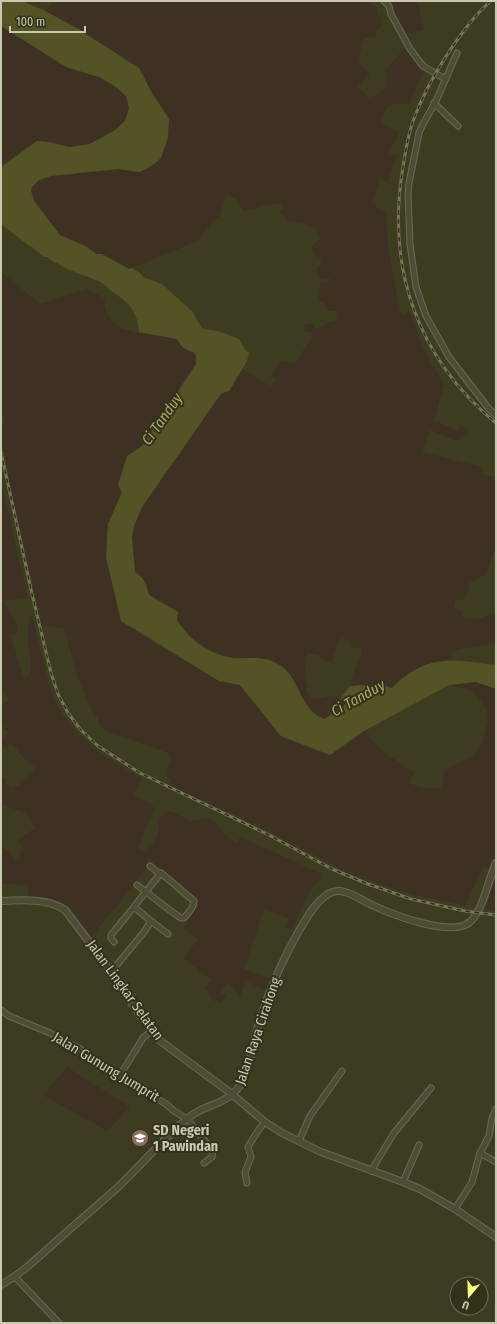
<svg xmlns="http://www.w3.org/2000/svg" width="497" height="1324" viewBox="0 0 497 1324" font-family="'Fira Sans Condensed',sans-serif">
<rect width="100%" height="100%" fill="#3d3c21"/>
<g fill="#3e3123">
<path d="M54,1H366L377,8V14L382,17V26L376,30V36L364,38L358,60L370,75L357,87L370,98C386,90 389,88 385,70L405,48L424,70L409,104H394L386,108L381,123L399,133L389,153L397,156L388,182L380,180L372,203L377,204L376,208L386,212L388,248L400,311L403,315L410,312L423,349L444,384L434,421L458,430L460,425L468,431L457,441L430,430L422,452L482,467L483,475L496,476V547L485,576H481L468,584L470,589L464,601L456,599L454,608L463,612V618L477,619L496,613V644L470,647L458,650L452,653L451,660L435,662L402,678L392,688L379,684L350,686L351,679L362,652L360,648L350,647V641L341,638L331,662L322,659L319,655L307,653L304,680L308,683L306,692L313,700L335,695L347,703L336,712L325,719L318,716L311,710L304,701L291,677L248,659L231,658L203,647L192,639L177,620L178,612L149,595L146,582L135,572L132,538L134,526L142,507L216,401L222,393L229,391L243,369L270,386L277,380L272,376L279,362L285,361L295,364L312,336L310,332H304L305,324L314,323L315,330L332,321H337L336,311H329L325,304L319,300L320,282L324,283L332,279L320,278L316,273L317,266L321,265V259L325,257H317C308,247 311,246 321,239L315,228L303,223L287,221L284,216L279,213L283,204L280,203L259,206L255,209L243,211L236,198L226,195L220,216L212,222L198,241L129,269L102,254H96L87,247L60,235L34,201L31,191L32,187L39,180L51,176L118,169L139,172L161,158L168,138L165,113L152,93L139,68L75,27L45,11Z"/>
<path d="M388,1H418L424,30L407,34L404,27L400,28C397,22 392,5 388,1Z"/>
<polygon points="1,26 66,67 99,77 116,87 126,96 129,108 125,121 115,130 90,144 69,147 49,142 37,141 1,167"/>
<path d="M1,272L40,304L88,289L105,299C104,304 104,306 106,311C109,317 112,322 117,326C127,333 163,336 177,339L183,348L195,353L196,357L197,364L142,446L127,456L122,492L108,524L106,557L219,681L240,685L281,737L330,755L364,731L383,752L414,772L409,783C422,788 428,790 441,787L445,770L473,756L482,743L488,722L487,710L473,691L449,685L476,682L496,689V858L491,870L483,866L465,906L411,894L376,883L344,871L259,826L168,785L171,780L167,778L165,771L171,759L168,753L107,731L99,725L98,717L93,713L77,676L64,628L42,625L11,490L1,436V425L5,422L1,408Z"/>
<path d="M1,481L28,598L4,601L18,626L17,632L11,636L24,680C36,671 28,651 28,638C27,630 29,622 31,613L52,694C70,735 104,758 142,778L133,796L151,804L154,808L138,849L146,852C151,847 154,843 157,836C160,827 156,820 165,812C174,810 181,817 189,820C198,822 204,814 214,821C223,829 224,838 237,842L240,837L322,874L318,882L310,890L292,929L285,927L289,919L264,909L244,969L272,979L266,991L246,981L240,996L228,984L220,992L226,996L221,1003L216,1000L215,1002L204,987L213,979L207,977L184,958L198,939L184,928L199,901L150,862L135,883L92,936L69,906L60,902L28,898V885L1,884V845L7,851L8,850L15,859L20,856V851L24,849L17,840L35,828L25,813L1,804V776L7,781L5,783L11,788L15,785L18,787L36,769L18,752L19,751L10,743L6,749L3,747L1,748V741L8,733L3,728L4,726L1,723V708L9,699L3,693L1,695Z"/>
<polygon points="496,869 496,911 480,908"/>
<polygon points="67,1067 130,1107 107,1131 43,1095"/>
</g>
<path fill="#545325" d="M1,1H22L45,11L75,27L139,68L152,93L169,119L168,137L161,158L154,164L146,169L139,172L118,169L51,176L39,180L32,187L31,191L34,201L60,235L87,247L96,254H102L129,269L132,268L140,273L143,277L162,284L193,312L197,320L203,329L218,331L239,339L245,350L249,353L247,361L229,391L222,393L216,401L142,507L134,526L132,538L135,572C144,577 146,585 149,595L178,612L177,620C188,639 210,655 233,658C243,659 254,657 264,659C268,659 274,662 278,664C300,675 299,710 324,719L336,712L347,703L340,699L350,686L379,684L392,688C427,653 452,660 496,665V689L476,682L449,685L364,731L330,755L281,736L240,685L219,681L121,621L106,557L108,524L122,492L118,485L127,456L142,446L196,364V357L195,353L183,348L177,339L139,332C137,312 131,304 114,293C110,290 106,286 102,283C87,275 71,273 57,263H55L47,257H44L31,246L28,245L1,224V167L37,141L49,142L69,147L90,144L115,130L125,121L129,108L126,96L116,87L99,77L66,67L1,26Z"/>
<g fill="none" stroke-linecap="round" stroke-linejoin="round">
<g stroke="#6b6b53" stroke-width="7">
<g id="minor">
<polyline points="384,1 389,6 391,14 410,49 423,66 445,79"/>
<polyline points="457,53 436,101 422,126 419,133 409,183 408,195 410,244 416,287 426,316 449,357 489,409 496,415"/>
<polyline points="434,103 458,126"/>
<polyline points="150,866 160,874"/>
<polyline points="151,921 168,934"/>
<polyline points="114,942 111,938 111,935 134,907"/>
<path d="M111,972L144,932L151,921L134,907C143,895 152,884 161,873L194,901C194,908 188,913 184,918H181C166,908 152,896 137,885"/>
<polyline points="1,1010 9,1016 50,1033 79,1048 94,1060 113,1073 166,1104 174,1111 187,1119 213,1151 212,1157 204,1163"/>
<polyline points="119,1077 143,1038 151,1031"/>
<polyline points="299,1141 310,1116 342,1071"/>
<polyline points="480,1153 496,1162"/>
<polyline points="371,1171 394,1133 431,1088"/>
<polyline points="403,1182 419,1145"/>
<path d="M247,1183L245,1172L251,1157L248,1147C253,1139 258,1129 265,1122"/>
<polyline points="455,1209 472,1182 480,1153 489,1136 492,1118 496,1109"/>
<polyline points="15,1277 59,1323"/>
</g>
</g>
<g stroke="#6b6b53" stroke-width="8">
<g id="tertiary">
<path d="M1,901C20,900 49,898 65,910L105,963L139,1014L159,1040L228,1091L265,1122L282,1133L321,1152L403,1182L420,1189L455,1209L496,1237"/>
<path d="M1,1285C22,1273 34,1261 51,1246C73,1226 96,1207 118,1187C138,1168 156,1147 176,1129C182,1123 189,1116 197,1112C214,1103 232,1101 242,1082C248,1072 252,1048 255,1036C266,998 280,963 300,929C307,918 313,905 324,897C330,892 338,890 345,892C355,895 363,901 372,905C391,914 454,939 471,921C484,908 488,880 496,863"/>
</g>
</g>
<use href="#minor" stroke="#4d4d35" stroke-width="5"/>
<use href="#tertiary" stroke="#4d4d35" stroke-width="6"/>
<g stroke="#757456" stroke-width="3">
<g id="rail">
<path d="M490,1C482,10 473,18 466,28C447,53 429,82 417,111C409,129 406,148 403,167C386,268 417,358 496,423"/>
<polyline points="1,452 32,594 51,673 58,694 68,713 81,730 98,746 140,773 269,835 332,869 368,884 411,899 465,911 496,915"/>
</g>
</g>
<use href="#rail" stroke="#32311a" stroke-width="1.5" stroke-dasharray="4.5" stroke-linecap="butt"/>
</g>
<defs>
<g id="school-disc" transform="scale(0.9)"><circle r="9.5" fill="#8d6e63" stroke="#32311a"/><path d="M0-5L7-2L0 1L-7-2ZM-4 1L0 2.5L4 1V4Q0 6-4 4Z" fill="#fff"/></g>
</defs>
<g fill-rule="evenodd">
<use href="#school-disc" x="140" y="1138"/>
</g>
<g text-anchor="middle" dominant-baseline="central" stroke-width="4" stroke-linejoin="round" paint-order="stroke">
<g font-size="14" fill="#c9c9b0" stroke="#32311a">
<text transform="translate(125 990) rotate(54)">Jalan Lingkar Selatan</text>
<text transform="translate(258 1031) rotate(-71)">Jalan Raya Cirahong</text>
<text transform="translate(106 1067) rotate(31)">Jalan Gunung Jumprit</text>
</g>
<g font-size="14" font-weight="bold" fill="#c9c9b0" stroke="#32311a" text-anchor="start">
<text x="153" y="1130">SD Negeri<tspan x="153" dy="16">1 Pawindan</tspan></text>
</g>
<g font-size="15" font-style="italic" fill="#aba866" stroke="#32311a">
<text transform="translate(162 419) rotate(-55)">Ci Tanduy</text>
<text transform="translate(358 698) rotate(-29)">Ci Tanduy</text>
</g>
</g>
<rect width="497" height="1324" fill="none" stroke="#c9c9b0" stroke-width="4"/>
<g transform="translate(469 1296) rotate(199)"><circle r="19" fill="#32311a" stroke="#6e6e56"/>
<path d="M0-3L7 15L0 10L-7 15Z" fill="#feff7f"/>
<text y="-6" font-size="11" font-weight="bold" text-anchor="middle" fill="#c9c9b0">U</text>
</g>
<path d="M10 26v6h75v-6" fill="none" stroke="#c9c9b0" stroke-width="2"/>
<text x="16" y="26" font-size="12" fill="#c9c9b0" stroke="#32311a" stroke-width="3" paint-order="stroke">100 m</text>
</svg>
